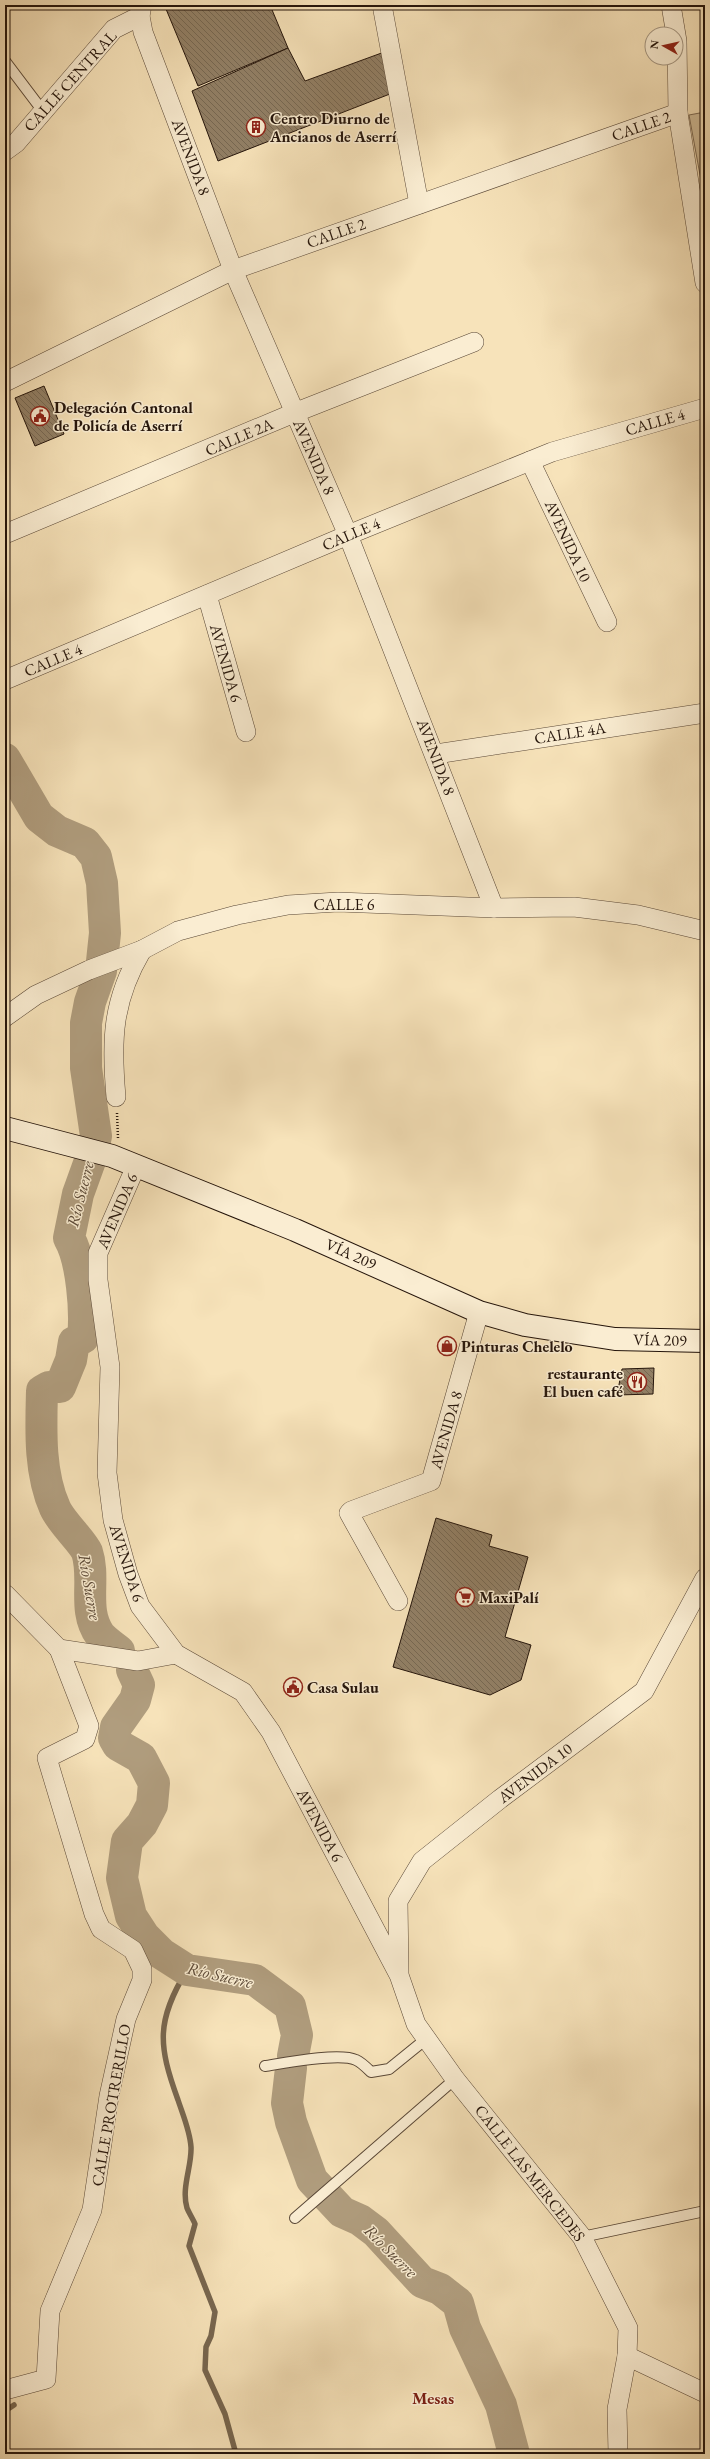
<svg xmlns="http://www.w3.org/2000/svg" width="710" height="2459" viewBox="0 0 710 2459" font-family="'EB Garamond',serif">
<defs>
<pattern id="building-back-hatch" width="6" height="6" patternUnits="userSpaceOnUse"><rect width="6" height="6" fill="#928066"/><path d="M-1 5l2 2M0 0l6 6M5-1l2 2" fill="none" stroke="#776852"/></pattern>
</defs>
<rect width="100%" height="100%" fill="#f7e3ba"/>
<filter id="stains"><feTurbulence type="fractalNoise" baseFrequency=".005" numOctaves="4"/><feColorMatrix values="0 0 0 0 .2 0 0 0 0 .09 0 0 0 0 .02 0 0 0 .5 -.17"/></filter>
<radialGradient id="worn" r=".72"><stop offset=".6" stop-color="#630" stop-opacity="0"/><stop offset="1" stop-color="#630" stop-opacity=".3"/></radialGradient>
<polygon fill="#d3c09c" stroke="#7c6a54" points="705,112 705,202 689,115"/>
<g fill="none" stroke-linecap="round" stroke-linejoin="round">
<g stroke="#786750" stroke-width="5.5">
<path d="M187,1970C156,2021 158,2045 178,2100C183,2115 190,2131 191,2147C192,2166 181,2188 187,2208C189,2213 193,2219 195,2224L189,2246L215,2312L211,2336L206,2347L205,2370L225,2414L236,2454"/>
<polyline points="5,2411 14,2405"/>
</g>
<g stroke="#b09d7e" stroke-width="32">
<path d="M5,759L39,817L57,831L85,843L96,857L102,883L105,933L101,971L90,1002L86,1023V1068L96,1136L91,1158L78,1194L69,1238C82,1260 86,1312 83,1338L74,1342L71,1360L60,1387H49L42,1391C41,1429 39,1473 55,1508C61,1522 83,1542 87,1552C96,1579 82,1610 100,1635C105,1641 113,1646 119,1651"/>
<polyline points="132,1670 139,1685 135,1700 116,1727 114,1738 118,1745 141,1758 154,1783 152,1805 142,1824 127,1841 122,1878 131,1916 144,1936 162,1954 187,1970 255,1980 290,2006 297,2035 293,2056"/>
<polyline points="291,2068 287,2103 291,2122 312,2180 342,2212 360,2220 376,2232 422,2282 440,2289 458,2303 465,2328 501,2405 514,2454"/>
</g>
</g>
<g fill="url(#building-back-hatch)" stroke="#25150b">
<polygon points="175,5 270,5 288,48 198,86 166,9"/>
<polygon points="288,48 305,81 387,51 395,92 218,161 192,91"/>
<polygon points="44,386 64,434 35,446 15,398"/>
<polygon points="654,1368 653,1394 617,1395 622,1369"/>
<polygon points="436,1518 492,1535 489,1546 528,1557 505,1637 531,1645 521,1680 490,1695 393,1667"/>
</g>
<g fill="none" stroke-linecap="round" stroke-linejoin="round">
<g stroke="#5a4837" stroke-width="12">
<g id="service">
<polyline points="5,61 42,110"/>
<path d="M265,2066C284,2063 340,2052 356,2060C361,2062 367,2068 371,2072L389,2069L426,2039"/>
<polyline points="295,2218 455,2079"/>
<polyline points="582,2237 705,2211"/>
</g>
</g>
<g stroke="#5a4837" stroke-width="20">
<g id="minor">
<polyline points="142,5 140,16 143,32 233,270 348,535 494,908"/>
<polyline points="382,5 419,204"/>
<polyline points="671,5 677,41 678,113 705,283"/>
<polyline points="5,151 16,143 114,29 140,16"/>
<polyline points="5,382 233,270 678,113"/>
<polyline points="530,461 607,622"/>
<polyline points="5,534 294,413 474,342"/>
<polyline points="207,595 246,732"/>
<polyline points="5,680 348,535 552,452 705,408"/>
<polyline points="436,754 705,713"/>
<polyline points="5,1017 36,995 89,970 142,950 178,931 237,915 288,905 338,902 494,908 574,907 638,915 705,931"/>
<path d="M116,1097C111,1040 112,1001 142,950"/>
<polyline points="136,1166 98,1253 98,1280 110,1367 107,1473 113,1520 128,1574 140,1606 176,1654 243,1692 271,1732 399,1975 416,2024 455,2079 582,2237 628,2328 627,2356 617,2409 618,2454"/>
<polyline points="5,1594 59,1649 138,1661 176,1654"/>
<polyline points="398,1601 349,1513 351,1511 431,1481 479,1312"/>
<polyline points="399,1972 398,1901 422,1861 500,1799 644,1691 705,1578"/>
<polyline points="627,2356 705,2393"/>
<polyline points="5,2390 46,2379 50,2311 92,2210 109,2096 126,2019 142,1980 142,1969 133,1950 101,1929 94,1914 47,1758 85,1739 89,1726 59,1649"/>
</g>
</g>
<g stroke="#25150b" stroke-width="24">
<polyline id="secondary" points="5,1128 112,1156 295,1230 479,1312 525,1325 615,1339 705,1341"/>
</g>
<polyline stroke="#25150b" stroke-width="2.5" stroke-dasharray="1 2" stroke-linecap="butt" points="117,1113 118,1138"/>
<use href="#service" stroke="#faedd2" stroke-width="10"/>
<use href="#minor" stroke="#faedd2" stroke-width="19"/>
<use href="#secondary" stroke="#faedd2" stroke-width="22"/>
</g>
<defs>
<g id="building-ring" transform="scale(1)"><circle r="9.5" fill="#faedd2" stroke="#8f2418" stroke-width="1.5"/><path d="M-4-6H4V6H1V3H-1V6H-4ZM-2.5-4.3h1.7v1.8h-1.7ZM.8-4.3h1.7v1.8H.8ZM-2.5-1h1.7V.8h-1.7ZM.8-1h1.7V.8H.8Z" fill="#8f2418"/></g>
<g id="civic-ring" transform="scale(1)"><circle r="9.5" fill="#faedd2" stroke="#8f2418" stroke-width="1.5"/><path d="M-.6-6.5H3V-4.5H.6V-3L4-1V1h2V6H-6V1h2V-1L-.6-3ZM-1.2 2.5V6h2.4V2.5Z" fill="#8f2418"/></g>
<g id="shop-ring" transform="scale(1)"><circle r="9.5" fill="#faedd2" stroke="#8f2418" stroke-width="1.5"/><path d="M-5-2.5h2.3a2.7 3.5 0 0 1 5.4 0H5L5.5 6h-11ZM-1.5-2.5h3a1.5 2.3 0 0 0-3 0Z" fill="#8f2418"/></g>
<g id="restaurant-ring" transform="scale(1)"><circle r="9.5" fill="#faedd2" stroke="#8f2418" stroke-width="1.5"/><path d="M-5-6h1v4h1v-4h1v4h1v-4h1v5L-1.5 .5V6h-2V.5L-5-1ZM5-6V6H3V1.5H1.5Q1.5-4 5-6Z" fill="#8f2418"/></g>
<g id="supermarket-ring" transform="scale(1)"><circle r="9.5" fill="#faedd2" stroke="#8f2418" stroke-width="1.5"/><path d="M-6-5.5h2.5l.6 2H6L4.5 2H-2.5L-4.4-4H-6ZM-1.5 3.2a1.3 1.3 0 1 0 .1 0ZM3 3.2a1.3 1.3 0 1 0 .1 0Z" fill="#8f2418"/></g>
</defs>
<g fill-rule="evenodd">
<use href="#building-ring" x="256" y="127"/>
<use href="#civic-ring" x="40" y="416"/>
<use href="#shop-ring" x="447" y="1346"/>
<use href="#restaurant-ring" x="637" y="1382"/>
<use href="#supermarket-ring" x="465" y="1597"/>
<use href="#civic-ring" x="293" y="1687"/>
</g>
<g text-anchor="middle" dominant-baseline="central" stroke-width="3" stroke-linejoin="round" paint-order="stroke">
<g font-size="16" fill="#25150b" stroke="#faedd2">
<text transform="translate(70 81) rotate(-48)">CALLE CENTRAL</text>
<text transform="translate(641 126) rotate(-19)">CALLE 2</text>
<text transform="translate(191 157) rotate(69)">AVENIDA 8</text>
<text transform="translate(336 233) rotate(-19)">CALLE 2</text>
<text transform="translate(655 422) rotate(-16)">CALLE 4</text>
<text transform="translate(239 437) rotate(-23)">CALLE 2A</text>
<text transform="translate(314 457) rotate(66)">AVENIDA 8</text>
<text transform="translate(351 534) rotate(-23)">CALLE 4</text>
<text transform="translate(568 541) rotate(65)">AVENIDA 10</text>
<text transform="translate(53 660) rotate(-23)">CALLE 4</text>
<text transform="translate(226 663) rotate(74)">AVENIDA 6</text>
<text transform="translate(570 733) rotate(-9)">CALLE 4A</text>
<text transform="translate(436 757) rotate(69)">AVENIDA 8</text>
<text x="344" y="904">CALLE 6</text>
<text transform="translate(117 1211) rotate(-67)">AVENIDA 6</text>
<text transform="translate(351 1254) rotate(24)">VÍA 209</text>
<text transform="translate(660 1340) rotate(1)">VÍA 209</text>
<text transform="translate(446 1430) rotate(-74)">AVENIDA 8</text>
<text transform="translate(127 1563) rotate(72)">AVENIDA 6</text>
<text transform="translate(535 1773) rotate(-37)">AVENIDA 10</text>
<text transform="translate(320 1825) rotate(62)">AVENIDA 6</text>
<text transform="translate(111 2105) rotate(-80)">CALLE PROTRERILLO</text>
<text transform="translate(530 2173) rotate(52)">CALLE LAS MERCEDES</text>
</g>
<g font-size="16" font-weight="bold" fill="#25150b" stroke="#faedd2" text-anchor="start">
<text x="270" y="118">Centro Diurno de<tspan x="270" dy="18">Ancianos de Aserrí</tspan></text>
<text x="54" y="407">Delegación Cantonal<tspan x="54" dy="18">de Policía de Aserrí</tspan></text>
<text x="461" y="1346">Pinturas Chelelo</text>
<text x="623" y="1373" text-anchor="end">restaurante<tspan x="623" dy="18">El buen café</tspan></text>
<text x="479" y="1597">MaxiPalí</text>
<text x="307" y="1687">Casa Sulau</text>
</g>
<g font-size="17" font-style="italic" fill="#5d4b39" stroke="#faedd2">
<text transform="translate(80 1194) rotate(-76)">Río Suerre</text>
<text transform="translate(90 1587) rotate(80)">Río Suerre</text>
<text transform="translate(220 1975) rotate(13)">Río Suerre</text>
<text transform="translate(391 2251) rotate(45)">Río Suerre</text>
</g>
<g font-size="17" font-weight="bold" fill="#7a1f14" stroke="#faedd2">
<text x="433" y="2398">Mesas</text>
</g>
</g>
<rect width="710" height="2459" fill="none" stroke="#f7e3ba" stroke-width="20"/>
<rect x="6" y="6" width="698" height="2447" fill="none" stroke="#25150b" stroke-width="2"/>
<rect x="10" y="10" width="690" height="2439" fill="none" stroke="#25150b"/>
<g transform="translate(664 46) rotate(278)"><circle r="19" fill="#faedd2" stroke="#a59782"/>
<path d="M0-3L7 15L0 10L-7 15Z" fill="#8f2418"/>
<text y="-6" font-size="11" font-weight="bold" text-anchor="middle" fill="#25150b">N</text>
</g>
<rect width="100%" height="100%" filter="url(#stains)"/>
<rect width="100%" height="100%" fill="url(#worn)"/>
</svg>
